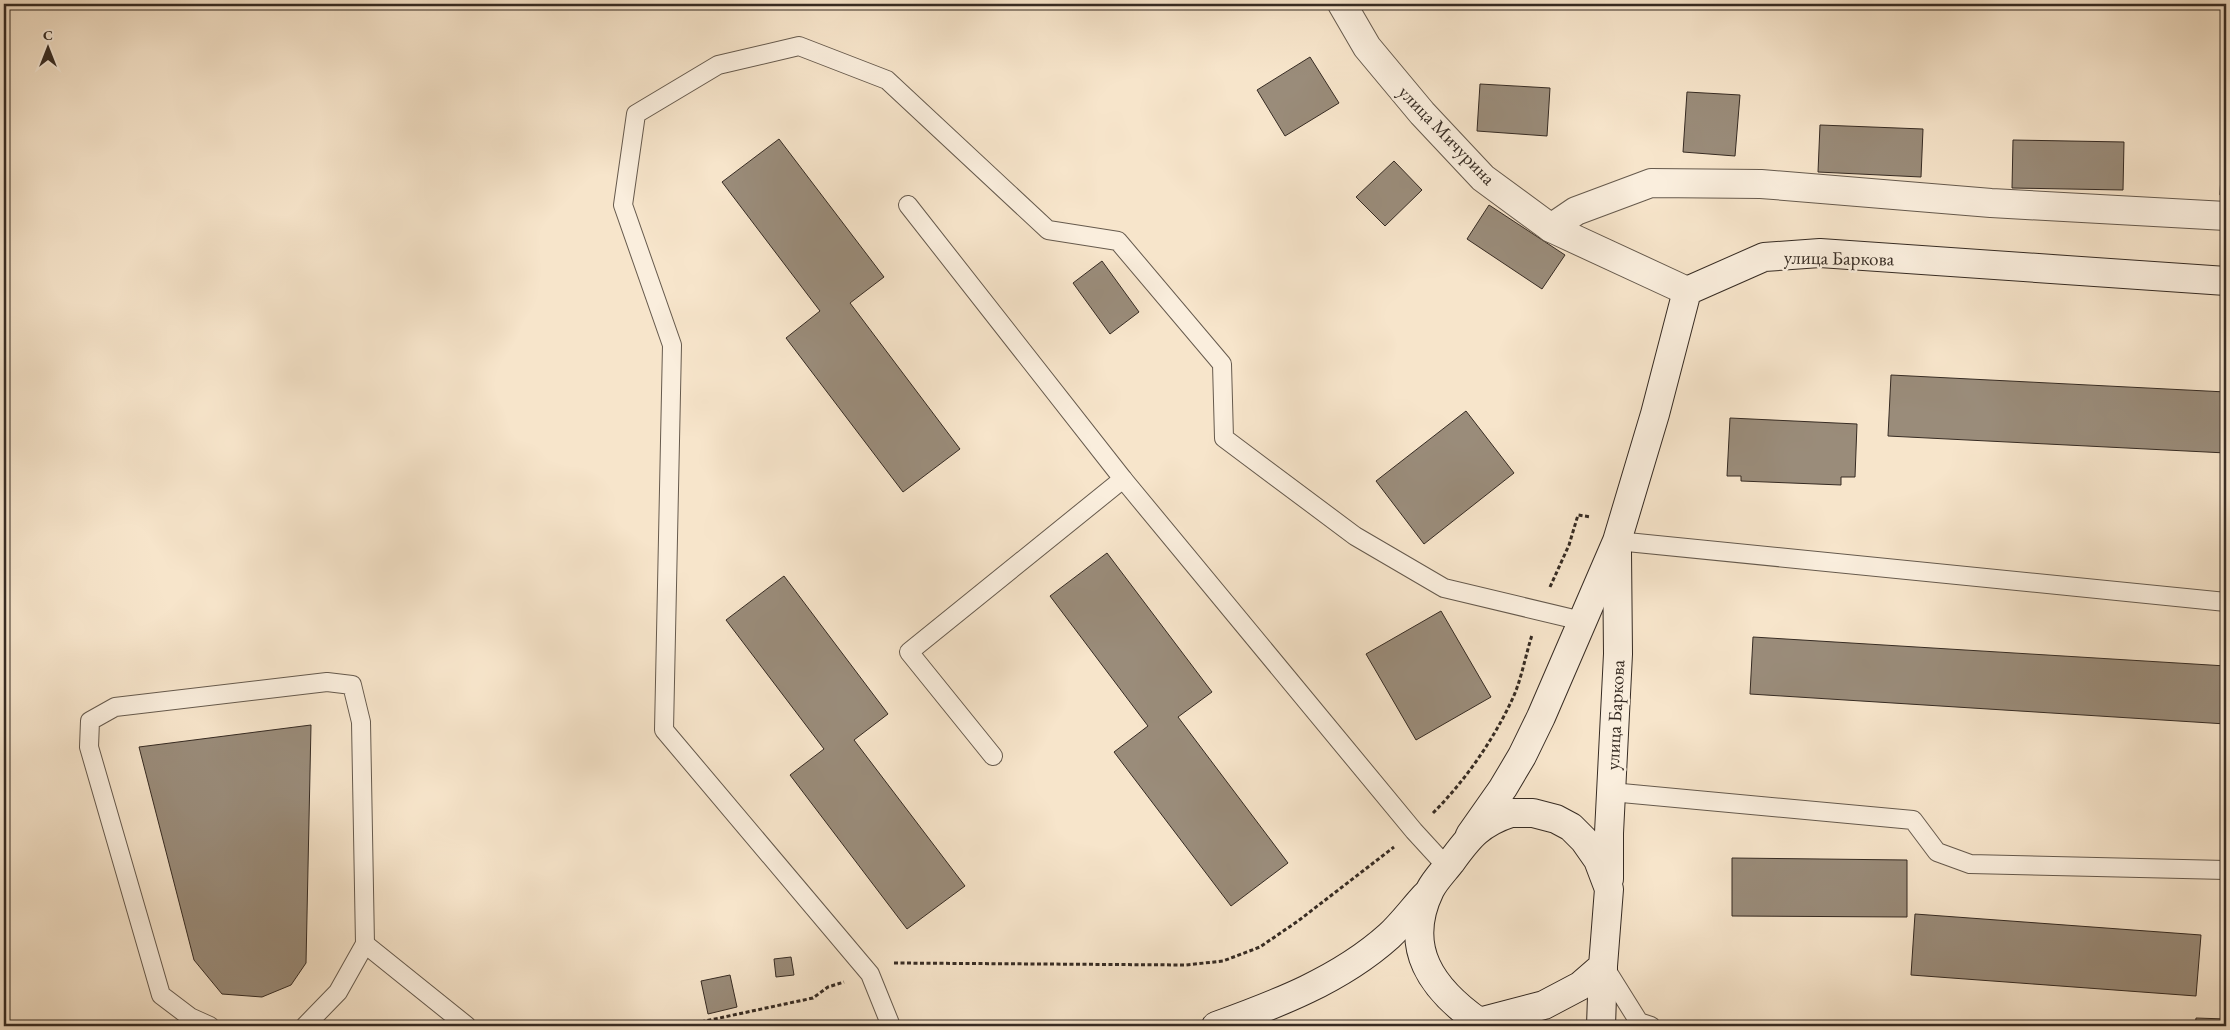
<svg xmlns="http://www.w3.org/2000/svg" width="2230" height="1030" viewBox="0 0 2230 1030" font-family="'EB Garamond',serif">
<rect width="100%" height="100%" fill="#f7e5cb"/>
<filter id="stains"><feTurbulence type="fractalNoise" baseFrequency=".004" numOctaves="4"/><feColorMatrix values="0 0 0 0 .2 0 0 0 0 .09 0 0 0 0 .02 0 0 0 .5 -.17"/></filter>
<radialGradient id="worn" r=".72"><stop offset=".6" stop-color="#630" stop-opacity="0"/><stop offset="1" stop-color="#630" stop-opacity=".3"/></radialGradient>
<g fill="#9a8c7a" stroke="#362b23">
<polygon points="1310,57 1339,103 1285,136 1257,90"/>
<polygon points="1480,84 1550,88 1547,136 1477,131"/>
<polygon points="1687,92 1740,95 1735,156 1683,152"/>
<polygon points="1820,125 1923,129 1921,177 1818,172"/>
<polygon points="779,139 884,277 850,303 960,449 903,492 786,338 820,311 722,182"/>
<polygon points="2013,140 2124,142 2123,190 2012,188"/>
<polygon points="2222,153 2226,154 2226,195 2220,195"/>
<polygon points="1394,161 1422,190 1385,226 1356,197"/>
<polygon points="1489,205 1565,255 1542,289 1467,239"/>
<polygon points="1102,261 1139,312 1110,334 1073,283"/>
<polygon points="1891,375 2226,392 2226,453 1888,436"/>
<polygon points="1466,411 1514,473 1424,544 1376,481"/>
<polygon points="1730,418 1857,424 1855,477 1841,477 1841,485 1741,481 1741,476 1727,476"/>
<polygon points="1107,553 1212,692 1178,717 1288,863 1231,906 1114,752 1148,726 1050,596"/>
<polygon points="784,576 888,714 854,740 965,886 907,929 790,775 824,749 726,620"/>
<polygon points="1441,611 1491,697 1416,740 1366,654"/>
<polygon points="1753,637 2226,666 2226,724 1750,694"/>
<polygon points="311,725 306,963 291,985 262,997 222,994 194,960 139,747"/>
<polygon points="1732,858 1907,860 1907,917 1732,916"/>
<polygon points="1915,914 2201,935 2196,996 1911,975"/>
<polygon points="791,957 794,975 776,977 774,959"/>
<polygon points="730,975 737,1007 708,1014 701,981"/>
<polygon points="2196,1018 2226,1019 2226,1026 2195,1026"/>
</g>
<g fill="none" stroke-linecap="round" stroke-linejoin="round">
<g stroke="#665a4d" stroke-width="20">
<g id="lane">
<polyline points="908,205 1123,479 1414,831 1447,867"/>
<polyline points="1617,541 2226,602"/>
<polyline points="993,756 909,652 1123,479"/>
<polyline points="1611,792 1913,820 1937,852 1970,864 2226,870"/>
<polyline points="365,944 467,1026"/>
<polyline points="1604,966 1639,1022 1651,1026"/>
<polyline points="210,1026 190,1017 161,995 89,747 90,721 115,707 327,682 352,685 361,722 365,944 338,992 305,1026"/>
<polyline points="891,1026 870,974 664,730 672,345 623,205 636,114 718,65 799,46 887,80 1048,230 1118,241 1222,364 1224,438 1355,536 1444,588 1582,621"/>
</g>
</g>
<g stroke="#665a4d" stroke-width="30">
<g id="street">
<polyline points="1342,4 1367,47 1422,113 1483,178 1551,228 1687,291"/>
<polyline points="1551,228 1576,211 1651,183 1761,184 1991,203 2226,216"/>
</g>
</g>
<g stroke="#362b23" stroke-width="30">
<g id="secondary">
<path d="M1511,813H1533L1556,819L1571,827L1584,840L1598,860L1609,889L1603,966L1580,986L1544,1005L1479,1022C1432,989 1402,948 1430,890C1435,880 1444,871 1451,862C1469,837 1480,823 1511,813Z"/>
<polyline points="1470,835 1503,788 1522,756 1541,717 1617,541 1655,414 1687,291 1764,257 1820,253 2226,281"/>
<polyline points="1609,879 1609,833 1618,654 1617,552"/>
<path d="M1216,1026C1277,1004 1340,980 1389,936C1402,924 1413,909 1425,896"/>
<polyline points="1601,1026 1603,966"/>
</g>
</g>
<g stroke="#362b23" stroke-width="3" stroke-dasharray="4 2.5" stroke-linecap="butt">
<polyline points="1550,587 1569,545 1578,515 1591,517"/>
<path d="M1433,813C1464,782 1492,742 1511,702C1521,682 1525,657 1532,635"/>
<polyline points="894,963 1186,965 1223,961 1260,947 1298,921 1394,847"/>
<polyline points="682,1026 813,998 828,987 844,982"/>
</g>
<use href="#lane" stroke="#faeedd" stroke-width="18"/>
<use href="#street" stroke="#faeedd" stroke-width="28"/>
<use href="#secondary" stroke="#faeedd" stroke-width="28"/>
</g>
<g text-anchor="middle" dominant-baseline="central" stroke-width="5" stroke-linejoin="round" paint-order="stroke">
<g font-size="19" fill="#362b23" stroke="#faeedd">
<text transform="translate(1447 135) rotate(46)">улица Мичурина</text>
<text transform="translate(1839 258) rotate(1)">улица Баркова</text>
<text transform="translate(1615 715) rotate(-87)">улица Баркова</text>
</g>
</g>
<rect width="2230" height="1030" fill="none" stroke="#f7e5cb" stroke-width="20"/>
<rect x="5" y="5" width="2220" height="1020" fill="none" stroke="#362b23" stroke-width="2.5"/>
<rect x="10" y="10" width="2210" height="1010" fill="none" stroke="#362b23"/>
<g transform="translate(48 48)" stroke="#faeedd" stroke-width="4" paint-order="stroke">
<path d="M0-4L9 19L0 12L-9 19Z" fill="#362b23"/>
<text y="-8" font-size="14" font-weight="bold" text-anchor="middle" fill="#362b23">С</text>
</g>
<rect width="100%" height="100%" filter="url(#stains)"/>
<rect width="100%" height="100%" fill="url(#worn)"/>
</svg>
